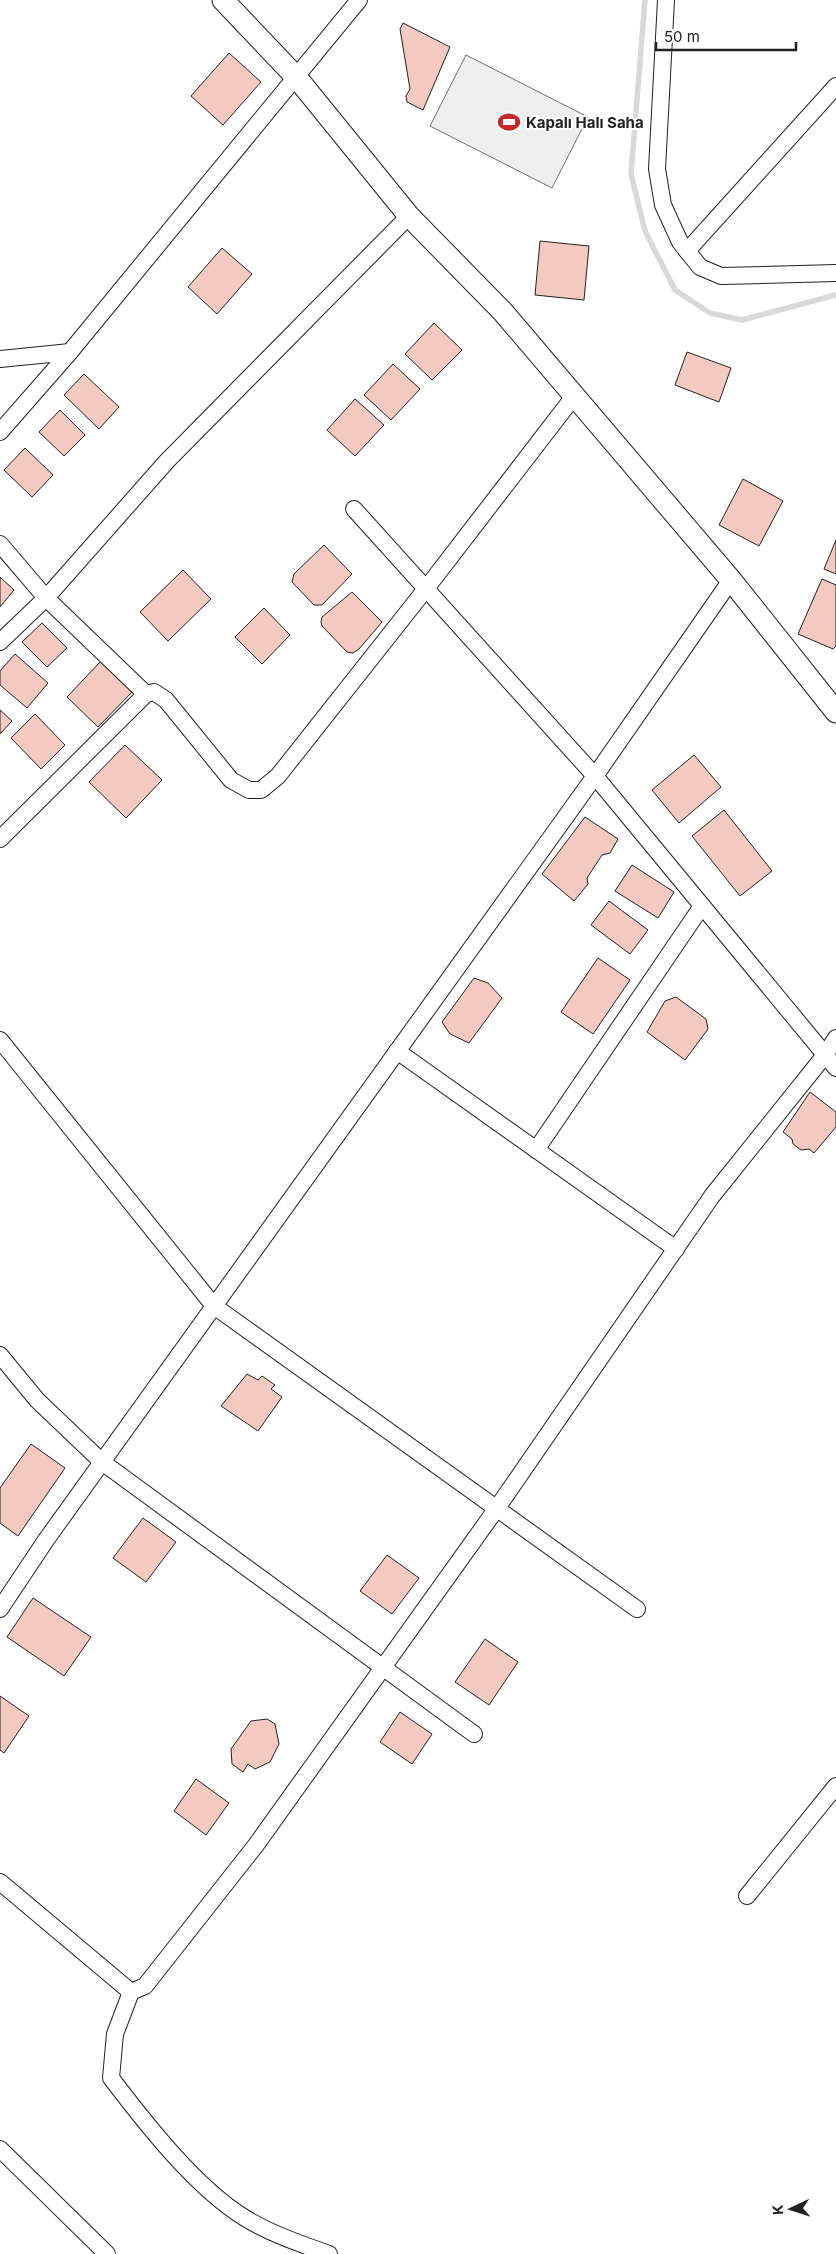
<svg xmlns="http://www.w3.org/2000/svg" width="836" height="2254" viewBox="0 0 836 2254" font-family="Inter,sans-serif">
<rect width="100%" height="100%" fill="#fff"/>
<polygon fill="#eee" stroke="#6f6f6f" points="466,55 588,117 552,188 430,126"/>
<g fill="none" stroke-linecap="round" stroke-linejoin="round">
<polyline stroke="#d9d9d9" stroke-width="5.5" points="645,0 631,174 645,231 675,290 710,313 742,320 836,295"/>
</g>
<g fill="#f3c9c0" stroke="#222">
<polygon points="403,23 450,47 423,110 407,102 406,96 410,89 400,29"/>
<polygon points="229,53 261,82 223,125 191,96"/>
<polygon points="540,241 589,246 584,300 535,295"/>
<polygon points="222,248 252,274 217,314 188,287"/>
<polygon points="434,323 462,350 432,380 405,354"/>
<polygon points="687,352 731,368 719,402 675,385"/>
<polygon points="393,364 420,389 391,420 364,395"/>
<polygon points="84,374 119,407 99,429 64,395"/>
<polygon points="355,399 384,425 355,456 327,430"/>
<polygon points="60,410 85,435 64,456 39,432"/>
<polygon points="25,448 53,475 32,497 4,470"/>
<polygon points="743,479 783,501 759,546 719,525"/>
<polygon points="836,540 836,574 824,569"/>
<polygon points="324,545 352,574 322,605 314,605 292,582 294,574"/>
<polygon points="183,570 211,599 168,641 140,612"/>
<polygon points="0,577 14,590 0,607"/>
<polygon points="822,579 836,585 836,646 833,649 798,634"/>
<polygon points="352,592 382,622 359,649 353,653 347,652 322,626 321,622 322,617"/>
<polygon points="264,608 290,635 262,664 235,637"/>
<polygon points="42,623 67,648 47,667 22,642"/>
<polygon points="15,654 48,683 27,708 0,685 0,671"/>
<polygon points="101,661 133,691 98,727 67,697"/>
<polygon points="0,710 12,721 0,734"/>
<polygon points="35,714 65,745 41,769 11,738"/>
<polygon points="125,745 162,780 126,818 89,782"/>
<polygon points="694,755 721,787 679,823 652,790"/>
<polygon points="724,810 772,871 740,896 692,836"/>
<polygon points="585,817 618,839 610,853 602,855 587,878 588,884 574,901 542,874"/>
<polygon points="632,865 674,892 658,918 615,891"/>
<polygon points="609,901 648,930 630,954 591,925"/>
<polygon points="598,958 630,980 593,1034 561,1012"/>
<polygon points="474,978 488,983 502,998 469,1043 450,1034 442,1022"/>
<polygon points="676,997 706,1019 708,1029 685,1060 647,1032 665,1001"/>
<polygon points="810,1092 836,1112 836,1127 814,1153 809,1149 801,1150 793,1144 792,1139 783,1132"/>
<polygon points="247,1374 258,1380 262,1376 275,1385 271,1389 282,1397 258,1431 221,1406"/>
<polygon points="31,1444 65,1468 18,1536 0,1523 0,1488"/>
<polygon points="143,1518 176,1542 146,1582 113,1558"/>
<polygon points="387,1555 419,1578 392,1614 360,1591"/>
<polygon points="33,1598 91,1637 64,1676 7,1637"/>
<polygon points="485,1639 518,1662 489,1705 455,1682"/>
<polygon points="0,1696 29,1716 4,1753 0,1750"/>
<polygon points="400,1712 432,1734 412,1764 380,1742"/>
<polygon points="267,1719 275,1724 279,1744 270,1762 255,1769 248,1764 243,1772 232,1764 231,1749 251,1721"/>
<polygon points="196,1779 229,1803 206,1835 174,1811"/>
</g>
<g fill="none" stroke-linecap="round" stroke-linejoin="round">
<g stroke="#222" stroke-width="18">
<g id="minor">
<polyline points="666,0 657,169 663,205 680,242 700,267 721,276 836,273"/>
<polyline points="687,251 836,86"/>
<polyline points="0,359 70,352"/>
<polyline points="0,432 70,352 359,0"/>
<polyline points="354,509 595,776 836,1068"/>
<polyline points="0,544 46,598 146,694"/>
<polyline points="0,642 46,598 167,461 409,216"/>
<polyline points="0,839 146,694 154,692 166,700 231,780 249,790 261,790 278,776 425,590 575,395"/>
<polyline points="0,1040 214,1306 637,1609"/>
<polyline points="397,1051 676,1249"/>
<polyline points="536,1150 702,906"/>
<polyline points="0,1355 37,1400 102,1462 474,1734"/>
<polyline points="0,1609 46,1540 595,776 731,580"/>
<polyline points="0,1882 131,1992"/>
<polyline points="747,1896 836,1786"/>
<polyline points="0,2149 107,2254"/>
<path d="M329,2254C301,2244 271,2234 245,2218C196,2188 146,2124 111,2078L115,2034L131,1992L145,1986L256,1845L497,1508L712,1196L825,1055L836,1038"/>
</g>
</g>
<g stroke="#222" stroke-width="23">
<polyline id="tertiary" points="223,0 297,78 409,216 503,312 731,580 836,712"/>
</g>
<use href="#minor" stroke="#fff" stroke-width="16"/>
<use href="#tertiary" stroke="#fff" stroke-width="21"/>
</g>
<defs>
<g id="stadium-bare" transform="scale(1.725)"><path d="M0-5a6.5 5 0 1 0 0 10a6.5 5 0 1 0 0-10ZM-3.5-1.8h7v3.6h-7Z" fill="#c62828" stroke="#fff" stroke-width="2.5" paint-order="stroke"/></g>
</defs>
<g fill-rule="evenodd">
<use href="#stadium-bare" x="509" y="122"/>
</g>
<g text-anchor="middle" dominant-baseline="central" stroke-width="4" stroke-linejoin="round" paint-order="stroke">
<g font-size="15" font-weight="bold" fill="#222" stroke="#fff" text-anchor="start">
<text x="526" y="122">Kapalı Halı Saha</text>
</g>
</g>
<g transform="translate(791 2209) rotate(266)" stroke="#ffffff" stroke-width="4" paint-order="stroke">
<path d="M0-4L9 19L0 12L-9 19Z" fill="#222222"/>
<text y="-8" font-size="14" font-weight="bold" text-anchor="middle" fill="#222222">K</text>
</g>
<path d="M656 42v8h140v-8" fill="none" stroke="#222222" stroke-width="2.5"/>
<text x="664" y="42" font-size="15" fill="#222222" stroke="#ffffff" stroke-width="4" paint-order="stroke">50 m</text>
</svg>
